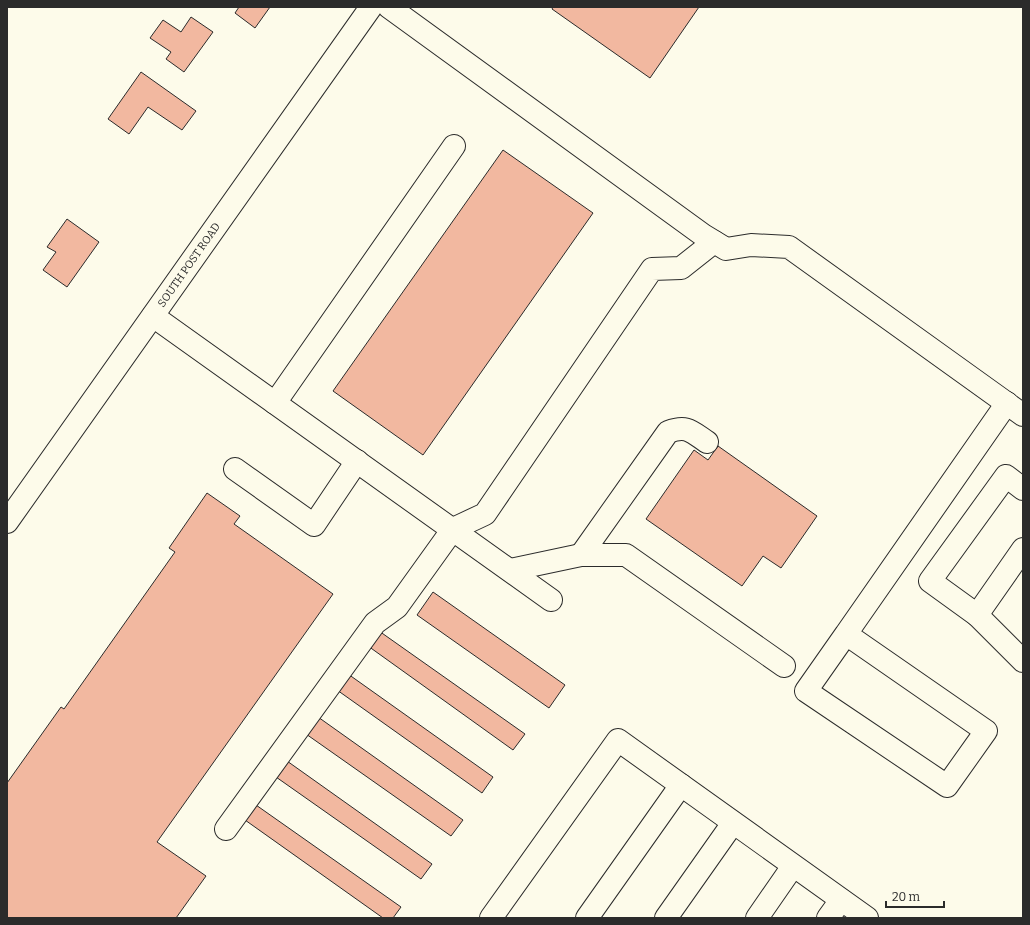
<svg xmlns="http://www.w3.org/2000/svg" width="1030" height="925" viewBox="0 0 1030 925" font-family="Bitter,serif">
<rect width="100%" height="100%" fill="#fdfbea"/>
<g fill="#f2b8a0" stroke="#2b2b2b">
<polygon points="239,7 270,7 255,28 235,13"/>
<polygon points="553,7 699,7 650,78 552,9"/>
<polygon points="191,17 213,32 184,72 166,59 171,52 150,38 163,20 181,32"/>
<polygon points="141,72 196,111 182,130 148,107 129,134 108,119"/>
<polygon points="503,150 593,213 423,455 333,391"/>
<polygon points="67,219 99,242 67,287 43,270 56,252 47,247"/>
<polygon points="718,446 817,516 781,568 763,556 742,586 646,519 694,450 708,460"/>
<polygon points="207,493 240,516 234,524 333,594 157,842 206,876 176,918 7,918 7,783 61,707 64,709 175,552 169,548"/>
<polygon points="433,592 565,685 549,708 417,615"/>
<polygon points="379,631 525,734 513,750 368,646"/>
<polygon points="348,674 493,777 482,793 337,690"/>
<polygon points="318,717 463,820 451,836 306,734"/>
<polygon points="287,761 432,864 421,879 276,777"/>
<polygon points="256,805 401,907 393,918 383,918 245,820"/>
</g>
<g fill="none" stroke-linecap="round" stroke-linejoin="round">
<g stroke="#2b2b2b" stroke-width="24">
<g id="minor">
<polyline points="389,7 703,235 726,249 751,245 789,247 1023,415"/>
<polyline points="153,316 551,600"/>
<polyline points="275,403 454,146"/>
<polyline points="235,469 314,525 357,461"/>
<polyline points="1023,489 1006,476 930,581 977,615 1023,549"/>
<path d="M581,555L668,432C687,425 691,431 707,442"/>
<polyline points="510,570 581,555 626,555 784,666"/>
<polyline points="977,615 1023,661"/>
<polyline points="846,634 806,691 947,786 986,731 846,634 1007,403"/>
<polyline points="226,829 375,623 397,607 453,529 485,514 652,269 681,268 714,242"/>
<polyline points="491,918 618,740 867,918"/>
<polyline points="587,918 681,785"/>
<polyline points="666,918 733,823"/>
<polyline points="757,918 793,866"/>
<polyline points="828,918 841,900"/>
</g>
</g>
<g stroke="#2b2b2b" stroke-width="24">
<polyline id="major" points="7,522 371,7"/>
</g>
<use href="#minor" stroke="#fdfbea" stroke-width="22"/>
<use href="#major" stroke="#fdfbea" stroke-width="22"/>
</g>
<g text-anchor="middle" dominant-baseline="central" stroke-width="3" stroke-linejoin="round" paint-order="stroke">
<g font-size="11" fill="#2b2b2b" stroke="#fdfbea">
<text transform="translate(189 265) rotate(-55)">SOUTH POST ROAD</text>
</g>
</g>
<rect width="1030" height="925" fill="none" stroke="#2b2b2b" stroke-width="16"/>
<path d="M886 901v6h58v-6" fill="none" stroke="#2b2b2b" stroke-width="2"/>
<text x="892" y="901" font-size="12" fill="#2b2b2b" stroke="#fdfbea" stroke-width="3" paint-order="stroke">20 m</text>
</svg>
